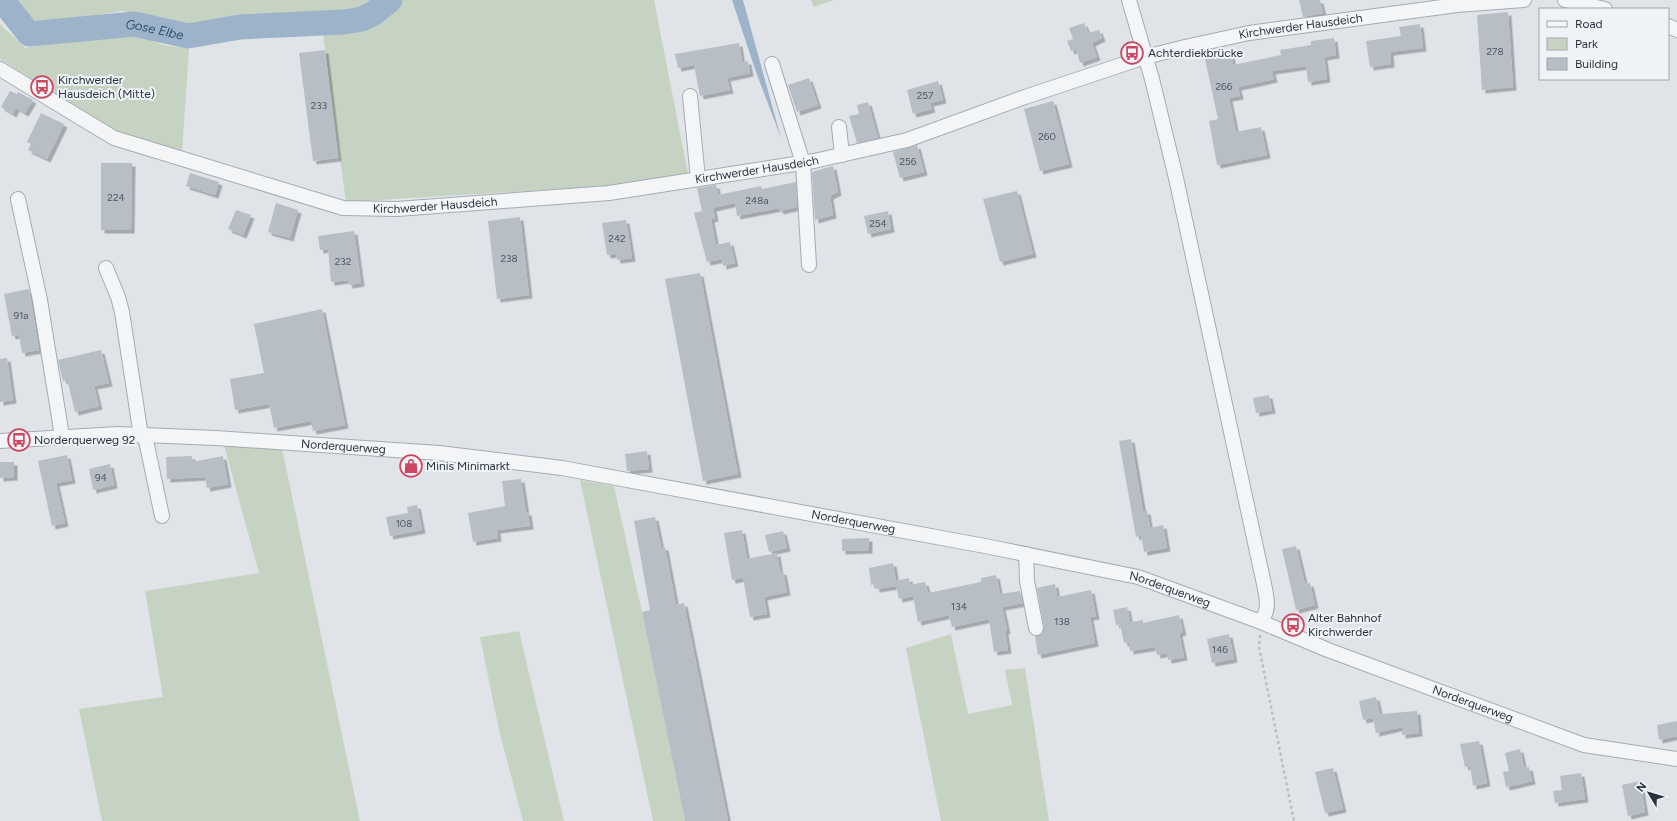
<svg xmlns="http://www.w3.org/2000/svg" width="1677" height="821" viewBox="0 0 1677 821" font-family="Figtree,sans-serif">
<defs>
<filter id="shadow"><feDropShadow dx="3.5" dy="3.5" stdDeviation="0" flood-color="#0004"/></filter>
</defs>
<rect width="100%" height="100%" fill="#e0e4e9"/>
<g fill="#c7d3c2">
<polygon points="12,0 654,0 688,174 610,186 346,202 320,13 243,16 180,29 123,11 32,25"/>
<polygon points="811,0 834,0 814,7"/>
<polygon points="0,24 25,48 129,30 163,45 189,49 182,153 119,133 0,59"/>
<polygon points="224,445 282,448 360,821 102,821 79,709 163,697 145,591 259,573"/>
<polygon points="580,480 614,486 642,612 685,821 653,821"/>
<polygon points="519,631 564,821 523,821 499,730 480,637"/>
<polygon points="951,634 968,714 1012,705 1005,670 1025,668 1049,821 941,821 906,648"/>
</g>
<polygon fill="#9cb3c9" points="732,0 743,0 781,138 756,72"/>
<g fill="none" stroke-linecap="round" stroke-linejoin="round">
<path stroke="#9cb3c9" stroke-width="25" id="s1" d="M2,0L29,34L134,24L188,36L240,27L344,22L362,19L374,13L390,0"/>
</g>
<g fill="#b8bec6" filter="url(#shadow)">
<polygon points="1299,0 1320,0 1323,13 1303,17"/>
<polygon points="1508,12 1513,87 1482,90 1477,15"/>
<polygon points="1084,23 1088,33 1099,30 1102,38 1092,43 1097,57 1080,63 1076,49 1071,51 1067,41 1073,39 1069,28"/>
<polygon points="1420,24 1423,48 1390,52 1391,64 1370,67 1366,41 1401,36 1399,27"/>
<polygon points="1334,38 1336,55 1324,57 1327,79 1308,82 1306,66 1272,71 1274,79 1238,87 1240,96 1229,98 1236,132 1261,127 1267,155 1217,165 1209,121 1218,119 1205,59 1231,54 1233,65 1281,55 1280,50 1311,45 1311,41"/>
<polygon points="739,43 742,62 748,61 750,73 727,78 730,90 700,96 694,65 678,68 675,54"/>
<polygon points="325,50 338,158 313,161 299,53"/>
<polygon points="809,78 818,105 797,112 788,85"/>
<polygon points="938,81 943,100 930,103 932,109 913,114 907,90"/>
<polygon points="10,91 17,94 18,92 33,100 25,113 16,108 13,114 1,107"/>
<polygon points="1053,101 1069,164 1040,171 1024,109"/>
<polygon points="868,102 878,138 857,143 849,116 859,114 857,105"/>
<polygon points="41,113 64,124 47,159 28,150 31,144 27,142"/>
<polygon points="917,145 924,172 900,178 893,152"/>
<polygon points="101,163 132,163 131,230 101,230"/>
<polygon points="833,166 838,192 830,196 833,215 815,220 812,172"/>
<polygon points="190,173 219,182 215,195 186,186"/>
<polygon points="796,182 797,207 780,211 779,208 737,216 735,203 713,208 715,218 711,219 716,245 730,242 735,263 723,266 722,259 707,262 694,213 702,211 697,188 716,185 718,195 761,186 762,189"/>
<polygon points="1017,191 1033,254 1000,262 983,199"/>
<polygon points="276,203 298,210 290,238 268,232"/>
<polygon points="236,210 251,215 243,235 228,229"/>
<polygon points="888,211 891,229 868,234 864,216"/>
<polygon points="520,217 529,295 497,299 488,221"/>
<polygon points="626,220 632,258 617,260 616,254 607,255 602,223"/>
<polygon points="354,231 361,283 349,285 348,280 331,282 328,249 320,250 318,236"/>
<polygon points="700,273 738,474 703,481 665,279"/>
<polygon points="29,289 39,350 22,353 19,335 12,336 4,294"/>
<polygon points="322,309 345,425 313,431 311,421 274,428 269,404 235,410 230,379 264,373 254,324"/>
<polygon points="101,350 109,383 94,386 99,406 75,412 67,379 63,381 58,360"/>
<polygon points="7,358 13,400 0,402 0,359"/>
<polygon points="1269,395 1272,410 1256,413 1253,398"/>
<polygon points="1131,439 1143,511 1147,511 1150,528 1163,525 1167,548 1144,552 1141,535 1136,537 1119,441"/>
<polygon points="647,451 649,469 627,471 625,454"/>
<polygon points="67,455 72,480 56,483 65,523 52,526 38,461"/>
<polygon points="192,456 192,462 223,456 228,484 207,488 205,477 167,479 166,457"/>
<polygon points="0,462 14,462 14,477 0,478"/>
<polygon points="110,464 114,485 93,490 89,469"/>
<polygon points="521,479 526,512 528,512 530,526 497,530 498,538 473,542 468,513 505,506 502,481"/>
<polygon points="417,505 422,530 390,536 386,517 408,513 407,507"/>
<polygon points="655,517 661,547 665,547 676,605 684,603 728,821 685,821 642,612 650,610 634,521"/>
<polygon points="742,530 747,559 777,553 780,572 783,571 787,592 764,597 767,614 750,617 743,578 732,580 724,533"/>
<polygon points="783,531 787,548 769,552 765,535"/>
<polygon points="869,538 869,550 842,551 842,539"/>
<polygon points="1296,546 1305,584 1310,583 1315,605 1296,610 1282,549"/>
<polygon points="893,563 896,581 909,578 910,585 925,582 928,593 981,582 981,578 996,575 1000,594 1020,591 1023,603 1002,607 1007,630 1005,631 1008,650 994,652 989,619 952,627 949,615 918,622 913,596 899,599 896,586 876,589 875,584 871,585 869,568"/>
<polygon points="1055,584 1057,597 1091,590 1096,616 1090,617 1095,643 1038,655 1035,636 1042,634 1044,627 1037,588"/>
<polygon points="1127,607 1130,622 1116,625 1113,610"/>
<polygon points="1179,615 1183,632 1179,633 1184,657 1168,660 1167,653 1157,655 1155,647 1130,651 1129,642 1124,643 1120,624 1143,620 1143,623"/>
<polygon points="1229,634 1234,659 1212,663 1207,639"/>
<polygon points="1376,697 1380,714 1417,711 1419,733 1402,735 1402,727 1376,733 1373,718 1363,720 1359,701"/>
<polygon points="1677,721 1677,736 1659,740 1657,725"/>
<polygon points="1479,741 1487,783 1473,786 1470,766 1465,767 1460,744"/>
<polygon points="1520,749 1524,768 1529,767 1532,781 1506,787 1503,772 1509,771 1505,753"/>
<polygon points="1333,768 1343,809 1325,813 1315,772"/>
<polygon points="1581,773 1585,799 1555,803 1553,791 1562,790 1560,776"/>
<polygon points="1640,781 1645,812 1628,816 1622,785"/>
</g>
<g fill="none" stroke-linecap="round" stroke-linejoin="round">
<g stroke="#a5abb3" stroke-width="16">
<g id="minor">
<path d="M1129,0L1152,79L1176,178L1264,584C1267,599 1270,608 1261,622"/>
<polyline points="1565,0 1605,9"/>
<polyline points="1668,26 1677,30"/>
<polyline points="772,64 803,163 809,265"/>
<path id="s2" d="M0,69L114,138L343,208L397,209L609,193L814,161L907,140L1025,97L1145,57L1185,47L1249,33L1457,5L1524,0"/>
<polyline points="690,96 698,179"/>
<polyline points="839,127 842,155"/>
<polyline points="18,199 40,300 62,436"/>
<polyline points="106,268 118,297 122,312 141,436"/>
<polyline points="145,436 162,516"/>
<path id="s3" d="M0,441L118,434L216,438L439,453L562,468L985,546L1138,577L1261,622L1328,650L1584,745L1677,759"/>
<polyline points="1026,554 1027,581 1036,628"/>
</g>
</g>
<polyline stroke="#babfc4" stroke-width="2.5" stroke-dasharray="3 3" stroke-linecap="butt" points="1260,635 1259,647 1294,821"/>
<use href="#minor" stroke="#f3f5f7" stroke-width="14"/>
</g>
<defs>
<g id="bus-ring" transform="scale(1.15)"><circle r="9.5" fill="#f0f3f6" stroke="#cc4761" stroke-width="1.5"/><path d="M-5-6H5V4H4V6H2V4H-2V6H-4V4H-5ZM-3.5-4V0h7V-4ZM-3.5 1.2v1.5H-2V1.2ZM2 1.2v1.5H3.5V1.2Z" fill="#cc4761"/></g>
<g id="shop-ring" transform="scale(1.15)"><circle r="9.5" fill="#f0f3f6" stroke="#cc4761" stroke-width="1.5"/><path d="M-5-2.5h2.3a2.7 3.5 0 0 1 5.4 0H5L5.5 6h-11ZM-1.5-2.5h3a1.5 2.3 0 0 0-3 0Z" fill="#cc4761"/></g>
</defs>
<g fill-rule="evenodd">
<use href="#bus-ring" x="1132" y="53"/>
<use href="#bus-ring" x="42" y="87"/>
<use href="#bus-ring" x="19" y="440"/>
<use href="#shop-ring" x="411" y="466"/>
<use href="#bus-ring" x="1293" y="625"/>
</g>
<g text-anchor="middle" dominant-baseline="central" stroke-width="4" stroke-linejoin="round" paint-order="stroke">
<g font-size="10" fill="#4d5662">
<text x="1495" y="51">278</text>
<text x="1224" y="86">266</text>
<text x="925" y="95">257</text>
<text x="319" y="105">233</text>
<text x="1047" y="136">260</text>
<text x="908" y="161">256</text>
<text x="116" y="197">224</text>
<text x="757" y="200">248a</text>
<text x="878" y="223">254</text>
<text x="617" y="238">242</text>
<text x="509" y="258">238</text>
<text x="343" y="261">232</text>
<text x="21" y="315">91a</text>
<text x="101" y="477">94</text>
<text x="404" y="523">108</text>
<text x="959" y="606">134</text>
<text x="1062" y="621">138</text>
<text x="1220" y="649">146</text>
</g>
<g font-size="12" fill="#293340" stroke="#f0f3f6">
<text stroke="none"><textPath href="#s2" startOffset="1353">Kirchwerder Hausdeich</textPath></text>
<text stroke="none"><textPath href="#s2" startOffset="789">Kirchwerder Hausdeich</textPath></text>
<text stroke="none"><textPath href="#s2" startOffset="465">Kirchwerder Hausdeich</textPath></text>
<text stroke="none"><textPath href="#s3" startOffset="344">Norderquerweg</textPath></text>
<text stroke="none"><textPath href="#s3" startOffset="860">Norderquerweg</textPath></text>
<text stroke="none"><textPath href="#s3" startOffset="1184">Norderquerweg</textPath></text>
<text stroke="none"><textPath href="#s3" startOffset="1508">Norderquerweg</textPath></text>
</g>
<g font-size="12" fill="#293340" stroke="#f0f3f6" text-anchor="start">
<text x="1148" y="53">Achterdiekbrücke</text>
<text x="58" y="80">Kirchwerder<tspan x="58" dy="14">Hausdeich (Mitte)</tspan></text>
<text x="34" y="440">Norderquerweg 92</text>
<text x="426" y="466">Minis Minimarkt</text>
<text x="1308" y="618">Alter Bahnhof<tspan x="1308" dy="14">Kirchwerder</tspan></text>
</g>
<g font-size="13" font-style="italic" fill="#345374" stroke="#f0f3f6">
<text stroke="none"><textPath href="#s1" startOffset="170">Gose Elbe</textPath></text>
</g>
</g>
<rect x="1539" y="8" width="130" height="72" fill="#f0f3f6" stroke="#a0a6ad"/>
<rect x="1547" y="21" width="20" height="6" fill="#f3f5f7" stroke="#a0a6ad"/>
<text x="1575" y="28" font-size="12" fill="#293340">Road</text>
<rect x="1547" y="38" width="20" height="12" fill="#c7d3c2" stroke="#a0a6ad"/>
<text x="1575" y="48" font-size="12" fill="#293340">Park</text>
<rect x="1547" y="58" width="20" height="12" fill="#b8bec6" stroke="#a0a6ad"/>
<text x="1575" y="68" font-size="12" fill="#293340">Building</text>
<g transform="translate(1649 793) rotate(308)" stroke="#f0f3f6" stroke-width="3" paint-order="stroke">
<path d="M0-3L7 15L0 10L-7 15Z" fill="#293340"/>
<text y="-6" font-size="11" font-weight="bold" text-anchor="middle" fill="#293340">N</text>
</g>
</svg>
